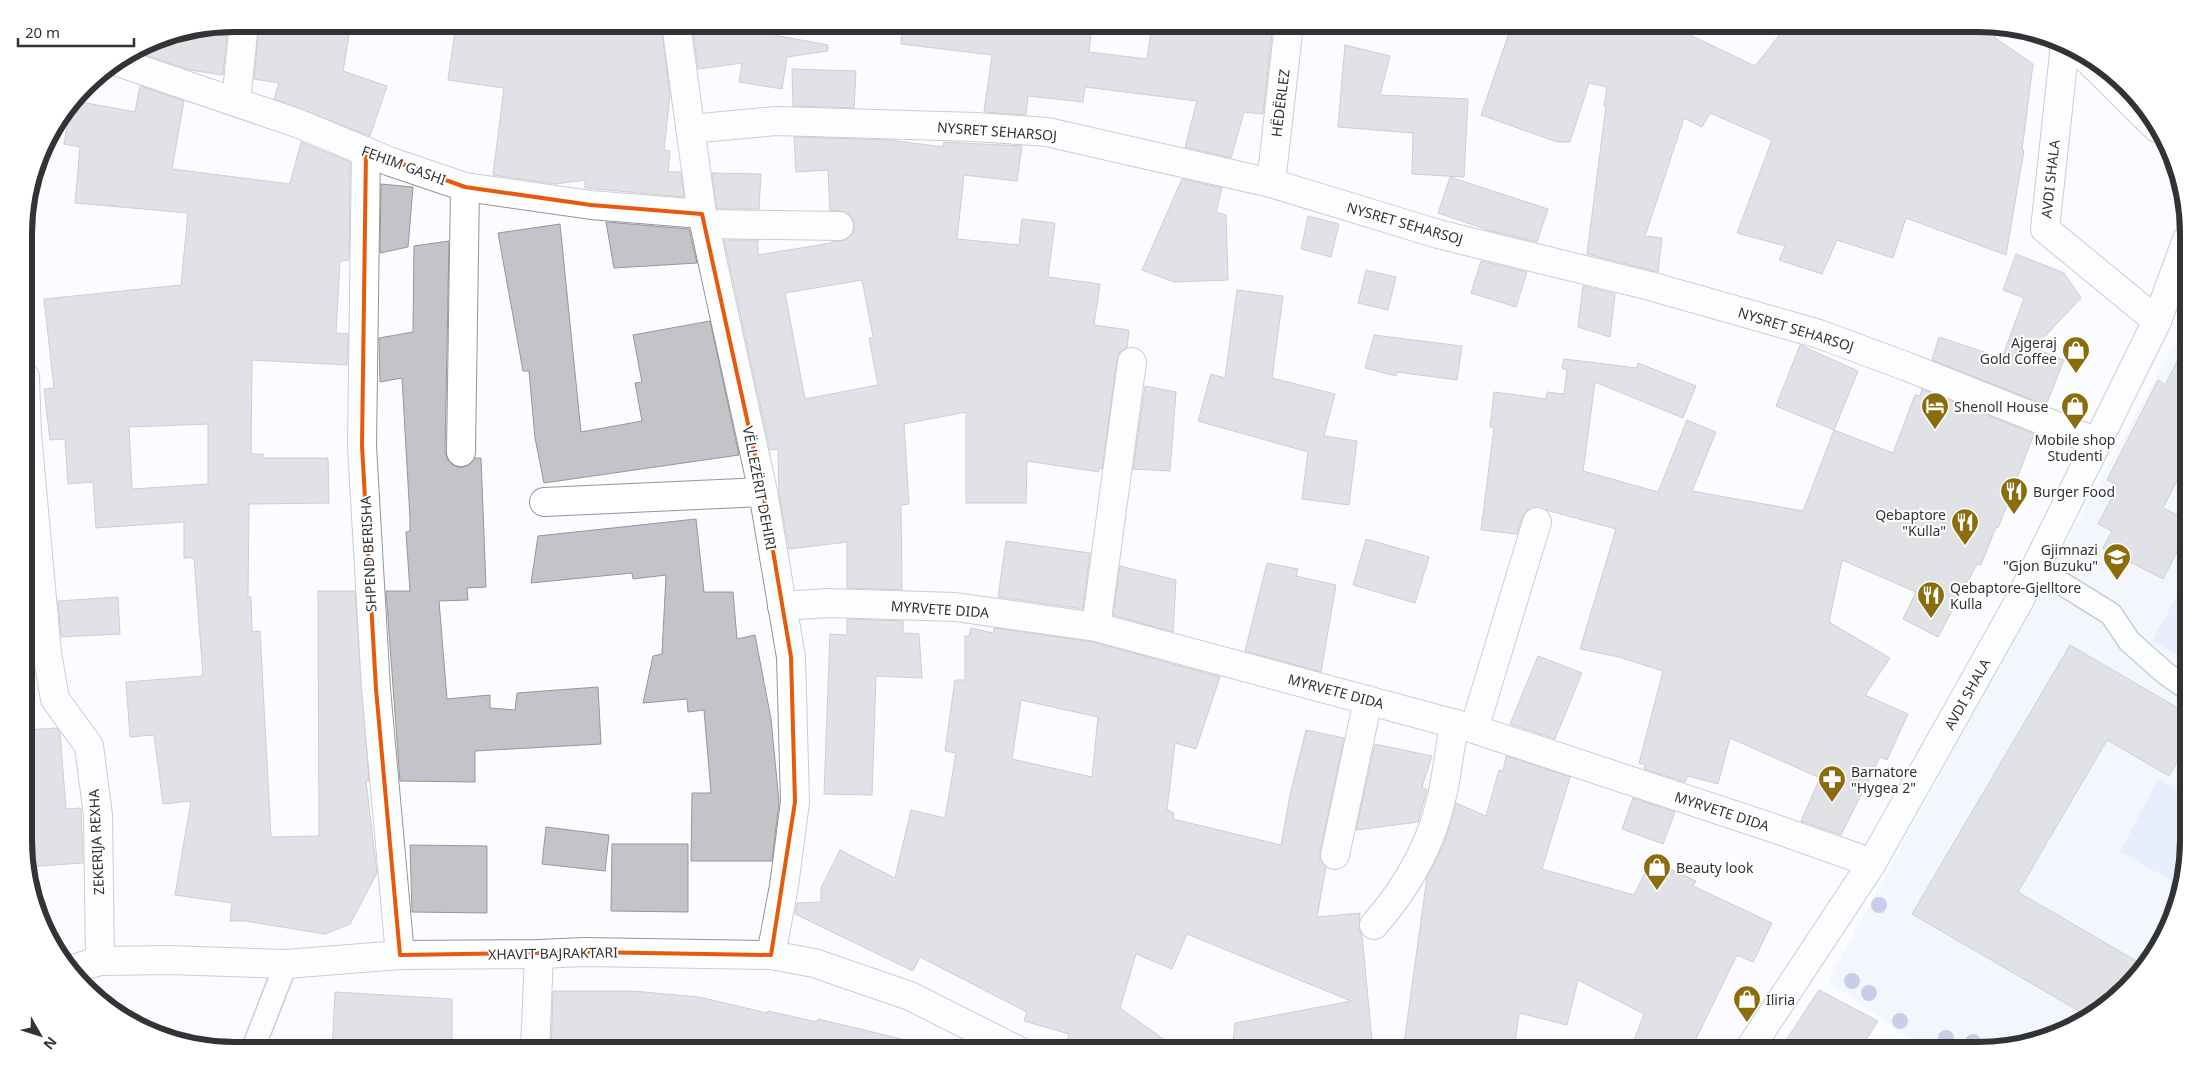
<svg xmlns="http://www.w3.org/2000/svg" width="2212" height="1075" viewBox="0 0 2212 1075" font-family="'Noto Sans',sans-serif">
<rect width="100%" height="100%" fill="#fafcff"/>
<polygon fill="#ecf0fb" points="2187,321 2188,841 2167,933 2136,979 2095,1016 2046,1040 1991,1051 1928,1051 1828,981"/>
<g fill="#d1ddfd">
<polygon points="2188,576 2188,660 2152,641"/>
<polygon points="2158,779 2188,795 2188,841 2178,884 2120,852"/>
</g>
<g fill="#c3c4c8" stroke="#95979b" fill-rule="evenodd">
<polygon points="259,24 351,24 343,71 387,86 370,136 274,99 279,83 254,79"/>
<polygon points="456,24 661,24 670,95 664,150 670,151 668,172 681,172 684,197 585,188 585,180 556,184 493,175 504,88 448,80"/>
<polygon points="692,24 725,24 725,26 828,45 828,51 787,57 782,89 739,82 742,63 698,69"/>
<polygon points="902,24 1072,24 1092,26 1089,52 1147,59 1152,24 1273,24 1263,114 1244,112 1231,158 1185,147 1197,101 1085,87 1083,102 1028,96 1026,115 984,112 992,55 901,44"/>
<polygon points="1512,24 1667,24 1755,66 1788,24 1978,24 2001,29 1994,37 2033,64 2022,150 2024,150 2006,255 1906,218 1893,258 1837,240 1822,274 1779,260 1785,246 1737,233 1772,140 1710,113 1702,127 1684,118 1645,236 1662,238 1658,272 1587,254 1606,106 1604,106 1607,87 1589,83 1570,142 1557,142 1481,115"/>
<polygon points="228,25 223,75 190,70 145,55 147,44 154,40"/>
<polygon points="1345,45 1390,56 1380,95 1468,99 1464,177 1412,174 1413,133 1338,127"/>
<polygon points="792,69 856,71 854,108 793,106"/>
<path d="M140,86L184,101L172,169L290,184L301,142L350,162L349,260L340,261L336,333L348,334L347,365L252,360L251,454H263V458H328L329,503L249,504L248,597H251L252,632L260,631L271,837L319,836L318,591H355L369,781H366L377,873L350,924L325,934L245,921H230L232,903L175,895L191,801L163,804L154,735L130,737L126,682L203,676L194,558H184V522L96,528L93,482L68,484L65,439L50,440L44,389L54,388L44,299L181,285L188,213L75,203L80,147L64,144L70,109L76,101L135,112ZM208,424V484L132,489L129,427Z"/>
<path d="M794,137L890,140L943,147L944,142L1022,146L1017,181L964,175L957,239L1019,245L1022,219L1055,223L1048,277L1100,284L1094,325L1129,330L1127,347L1120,352L1117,360L1102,469L1099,468V472L1027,461L1026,503H966V412L904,424L909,504L901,505L902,590L847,588V542L789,549L779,494L778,449L770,450L724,240H758V255L831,243V242L846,240L852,234L855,227L852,218L847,212L830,210L828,170L796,172ZM862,280L873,337L869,338L878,385L805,399L785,293Z"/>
<polygon points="712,173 761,174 759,209 717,209"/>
<polygon points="1450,177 1548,209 1537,242 1491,231 1438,213"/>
<polygon points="1182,179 1222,188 1216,212 1226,215 1228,280 1174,282 1142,270"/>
<polygon points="381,184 413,187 408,247 380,253"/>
<polygon points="1308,216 1339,224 1331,257 1301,249"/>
<polygon points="606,222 689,229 697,263 614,268"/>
<polygon points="560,224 581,432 642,421 635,383 642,382 633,335 710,321 739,455 544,483 535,438 529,371 523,371 498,233"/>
<polygon points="449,241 445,452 448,460 453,465 460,468 469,465 475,458 481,458 486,587 467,588 468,600 439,601 447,699 490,695 490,708 515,710 517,693 598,687 601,744 475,751 475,782 400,781 386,591 410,591 406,532 410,531 410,518 402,378 380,382 379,338 413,332 414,246"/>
<polygon points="2016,254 2064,273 2081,298 2034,348 2064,360 2046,405 1932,360 1939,337 2002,358 2024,298 2003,290"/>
<polygon points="1481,261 1527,272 1516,307 1471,293"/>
<polygon points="1366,270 1396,277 1388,310 1358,303"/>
<polygon points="1583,286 1615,294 1610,337 1578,327"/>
<polygon points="1237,290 1283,296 1272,378 1335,394 1324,436 1357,441 1349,505 1302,499 1308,452 1198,421 1211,374 1225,378"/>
<polygon points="1374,335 1462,346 1457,380 1397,372 1396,376 1365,368"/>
<polygon points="2187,342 2187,461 2163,508 2187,520 2187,532 2163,579 2103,548 2112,531 2098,524 2118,485 2107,480 2158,380 2165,385"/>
<polygon points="1800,345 1858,371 1834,430 1776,406"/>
<polygon points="1564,359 1637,368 1638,363 1696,386 1683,418 1595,382 1583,471 1658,492 1687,420 1716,432 1692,491 1803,511 1834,430 1893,453 1915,395 1920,396 1922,389 2034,434 1998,528 1996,527 1981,565 1977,564 1938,637 1903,619 1916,592 1842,560 1829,622 1890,658 1865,695 1908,714 1887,760 1880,757 1841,835 1801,821 1820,778 1730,738 1718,784 1688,776 1685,782 1644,769 1645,765 1639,763 1663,671 1619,657 1580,649 1616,529 1531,506 1522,517 1517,534 1481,530 1494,428 1490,427 1494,392 1546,399 1547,392 1564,394 1567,370 1562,368"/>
<polygon points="1145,386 1176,392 1170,471 1133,469"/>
<polygon points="696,519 704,592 733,592 737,639 755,635 771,719 779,802 772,861 691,861 692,793 711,793 704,710 688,712 687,699 643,703 653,656 662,654 666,575 633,579 632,573 531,583 538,536"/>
<polygon points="1366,539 1429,557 1415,603 1353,585"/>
<polygon points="1006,541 1090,553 1083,609 998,597"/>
<polygon points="1267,563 1298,569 1296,576 1336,585 1321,672 1245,651"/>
<polygon points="1120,566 1176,580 1173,632 1113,615"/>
<polygon points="118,597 120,634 61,637 58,601"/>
<polygon points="847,619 903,621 903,633 919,634 922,678 876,676 872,795 824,794 830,634 847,635"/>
<path d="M971,628L993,633L994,628L1093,642L1220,677L1196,749L1175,743L1167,810L1174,813L1173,819L1281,845L1290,795L1306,730L1344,738L1320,852V860L1326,867L1317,917L1360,913L1359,930L1362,935L1373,1051H1232L1235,1023L1351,1001L1187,934L1172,969L1136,954L1120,1008L1180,1051H1086L1066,1045L1069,1034L1024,1021L1027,1012L920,957L913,971L795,914L797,903L821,902V888L840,850L895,878L911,810L945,818L956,753L945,751L955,680H965V636H969ZM1021,700L1098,717L1092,777L1012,759Z"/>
<polygon points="2070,645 2188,714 2188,743 2169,776 2107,740 2018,892 2145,966 2136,979 2091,1018 1912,914"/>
<polygon points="1538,656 1582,673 1555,739 1510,724"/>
<polygon points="57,728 60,732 66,809 81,808 83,863 26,867 25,730"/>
<polygon points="1375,744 1432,756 1422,787 1427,790 1418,822 1356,830"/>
<polygon points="1506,756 1570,777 1542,869 1634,895 1651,860 1696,881 1693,886 1772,923 1753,962 1737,955 1690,1051 1630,1051 1644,1014 1578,980 1567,1025 1519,1013 1514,1051 1403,1051 1427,877 1444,844 1456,803 1486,816 1499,770 1503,771"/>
<polygon points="1633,798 1675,812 1663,844 1622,829"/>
<polygon points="546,827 609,835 605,871 542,864"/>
<polygon points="612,844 688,844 688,912 611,911"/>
<polygon points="410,845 487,846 487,913 412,912"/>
<polygon points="1819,990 1878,1021 1859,1051 1779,1051"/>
<polygon points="553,991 633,991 699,997 767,1013 768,1011 817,1022 818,1019 902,1039 900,1051 551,1051"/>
<polygon points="335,992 452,999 452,1051 332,1051"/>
</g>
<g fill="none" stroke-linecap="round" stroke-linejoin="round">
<g stroke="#939599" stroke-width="25">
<g id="lane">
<polyline points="2035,567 2111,614 2129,641 2165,673 2188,689"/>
<polyline points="252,1051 286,964"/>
</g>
</g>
<g stroke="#939599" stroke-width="30">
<g id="street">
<polyline points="676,24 702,214 763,492 791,657 795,802 784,886 771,955"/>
<polyline points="2065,44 2045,229 2157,321"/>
<polyline points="2078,50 2157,128"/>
<polyline points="118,62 297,123 391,162 465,187 591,205 702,214"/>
<polyline points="236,101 244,24"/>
<polyline points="690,129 776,121 976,127 1047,132 1271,183 1438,234 1650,286 1819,334 1908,367 2097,442"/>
<polyline points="366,151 362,446 376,689 400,955"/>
<polyline points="1271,183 1289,24"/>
<polyline points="705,224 839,226"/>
<polyline points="25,377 27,434 47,653 55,699 89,746 98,815 100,961"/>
<polyline points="461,452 465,187"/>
<polyline points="544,502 763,492"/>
<polyline points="782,606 829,603 955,607 1096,627 1474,729 1776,829 1872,863"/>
<polyline points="1096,627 1132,362"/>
<polyline points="1474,729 1537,522"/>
<polyline points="1335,855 1368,700"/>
<path d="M1374,925C1396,900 1416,870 1429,838C1444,803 1448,761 1454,723"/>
<polyline points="69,970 100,961 170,960 286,964 400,955 539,954 585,952 771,955 814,963 910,996 1019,1051"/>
<polyline points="535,1051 539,954"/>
</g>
</g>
<g stroke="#939599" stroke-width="30">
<polyline id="secondary" points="1748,1051 1872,863 2018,603 2157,321 2187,239"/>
</g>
<use href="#lane" stroke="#fff" stroke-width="22"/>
<use href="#street" stroke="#fff" stroke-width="28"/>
<use href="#secondary" stroke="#fff" stroke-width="28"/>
</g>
<g fill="#8b98cf">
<circle cx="1879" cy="905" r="8"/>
<circle cx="1852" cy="981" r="8"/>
<circle cx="1869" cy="993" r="8"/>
<circle cx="1900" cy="1021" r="8"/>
<circle cx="1946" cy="1038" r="8"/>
<circle cx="1973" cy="1042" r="8"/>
</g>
<path d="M0 0H2212V1075H0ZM366,151L465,187L591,205L702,214L763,492L791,657L795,802L771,955L585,952L400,955L376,689L362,446Z" fill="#fafcff" fill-opacity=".55" fill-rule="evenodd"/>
<path fill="none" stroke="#e8590c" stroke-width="4" stroke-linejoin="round" d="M366,151L465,187L591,205L702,214L763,492L791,657L795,802L771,955L585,952L400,955L376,689L362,446Z"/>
<defs>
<g id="shop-pin" transform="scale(1.4375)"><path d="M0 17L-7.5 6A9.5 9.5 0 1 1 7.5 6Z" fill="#8b6d0e" stroke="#fff"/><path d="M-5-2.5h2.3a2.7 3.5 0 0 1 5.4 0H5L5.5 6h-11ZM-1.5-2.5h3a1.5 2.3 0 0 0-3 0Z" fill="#fff"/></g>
<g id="hotel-pin" transform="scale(1.4375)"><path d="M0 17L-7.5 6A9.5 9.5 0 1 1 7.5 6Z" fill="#8b6d0e" stroke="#fff"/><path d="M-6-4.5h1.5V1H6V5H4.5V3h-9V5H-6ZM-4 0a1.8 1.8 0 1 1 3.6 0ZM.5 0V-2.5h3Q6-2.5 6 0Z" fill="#fff"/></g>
<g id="restaurant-pin" transform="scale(1.4375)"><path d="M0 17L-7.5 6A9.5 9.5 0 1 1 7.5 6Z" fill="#8b6d0e" stroke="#fff"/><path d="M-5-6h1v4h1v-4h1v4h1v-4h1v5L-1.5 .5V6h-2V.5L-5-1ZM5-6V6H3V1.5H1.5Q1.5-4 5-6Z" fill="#fff"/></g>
<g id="school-pin" transform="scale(1.4375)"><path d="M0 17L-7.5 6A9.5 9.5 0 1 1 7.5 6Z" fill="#8b6d0e" stroke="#fff"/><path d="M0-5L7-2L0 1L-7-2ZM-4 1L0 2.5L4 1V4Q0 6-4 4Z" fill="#fff"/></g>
<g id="pharmacy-pin" transform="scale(1.4375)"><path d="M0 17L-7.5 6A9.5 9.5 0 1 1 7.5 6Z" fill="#8b6d0e" stroke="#fff"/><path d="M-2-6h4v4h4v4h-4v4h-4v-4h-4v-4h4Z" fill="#fff"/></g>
</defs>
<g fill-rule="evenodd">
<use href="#shop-pin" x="2076" y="350"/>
<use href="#hotel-pin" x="1935" y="406"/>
<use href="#shop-pin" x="2075" y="406"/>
<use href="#restaurant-pin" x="2014" y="491"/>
<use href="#restaurant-pin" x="1965" y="522"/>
<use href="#school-pin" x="2117" y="557"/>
<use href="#restaurant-pin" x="1931" y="595"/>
<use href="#pharmacy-pin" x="1832" y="779"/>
<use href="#shop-pin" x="1657" y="867"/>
<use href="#shop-pin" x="1747" y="999"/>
</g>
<g text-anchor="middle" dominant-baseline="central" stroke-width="4" stroke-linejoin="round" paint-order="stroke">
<g font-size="14" fill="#323335" stroke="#fff">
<text transform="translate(1280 103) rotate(-83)">HËDËRLEZ</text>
<text transform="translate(997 131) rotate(4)">NYSRET SEHARSOJ</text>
<text transform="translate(404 165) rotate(20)">FEHIM GASHI</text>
<text transform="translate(2050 179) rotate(-84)">AVDI SHALA</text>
<text transform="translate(1405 223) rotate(16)">NYSRET SEHARSOJ</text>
<text transform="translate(1796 329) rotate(17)">NYSRET SEHARSOJ</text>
<text transform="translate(760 488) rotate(79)">VËLLEZËRIT DEHIRI</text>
<text transform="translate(368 554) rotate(-93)">SHPEND BERISHA</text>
<text transform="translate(940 609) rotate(4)">MYRVETE DIDA</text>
<text transform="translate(1336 691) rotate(15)">MYRVETE DIDA</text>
<text transform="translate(1967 694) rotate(-61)">AVDI SHALA</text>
<text transform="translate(1722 811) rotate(18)">MYRVETE DIDA</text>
<text transform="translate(96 842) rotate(-93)">ZEKERIJA REXHA</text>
<text transform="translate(553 953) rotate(-1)">XHAVIT BAJRAKTARI</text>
</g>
<g font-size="14" fill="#323335" stroke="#fff" text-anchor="start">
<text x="2057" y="342" text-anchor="end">Ajgeraj<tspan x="2057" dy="16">Gold Coffee</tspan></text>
<text x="1954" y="406">Shenoll House</text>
<text x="2075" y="439" text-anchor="middle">Mobile shop<tspan x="2075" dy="16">Studenti</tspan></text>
<text x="2033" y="491">Burger Food</text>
<text x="1946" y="514" text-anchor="end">Qebaptore<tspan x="1946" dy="16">"Kulla"</tspan></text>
<text x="2098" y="549" text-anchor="end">Gjimnazi<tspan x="2098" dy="16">"Gjon Buzuku"</tspan></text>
<text x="1950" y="587">Qebaptore-Gjelltore<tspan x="1950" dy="16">Kulla</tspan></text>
<text x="1851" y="771">Barnatore<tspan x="1851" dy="16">"Hygea 2"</tspan></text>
<text x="1676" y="867">Beauty look</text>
<text x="1766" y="999">Iliria</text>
</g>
</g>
<path d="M0 0H2212V1075H0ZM234 32H1978A202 202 0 0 1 2180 234V840A202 202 0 0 1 1978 1042H234A202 202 0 0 1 32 840V234A202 202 0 0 1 234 32Z" fill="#fff" fill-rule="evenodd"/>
<path fill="none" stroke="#323335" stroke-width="6" d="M234 32H1978A202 202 0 0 1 2180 234V840A202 202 0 0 1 1978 1042H234A202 202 0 0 1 32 840V234A202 202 0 0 1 234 32Z"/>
<g transform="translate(40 1035) rotate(129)" stroke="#ffffff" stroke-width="4" paint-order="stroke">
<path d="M0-4L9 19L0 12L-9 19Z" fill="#323335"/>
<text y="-8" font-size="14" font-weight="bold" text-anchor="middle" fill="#323335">N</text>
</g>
<path d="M18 38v8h116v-8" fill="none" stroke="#323335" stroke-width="2.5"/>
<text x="25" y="38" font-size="15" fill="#323335" stroke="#ffffff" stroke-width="4" paint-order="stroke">20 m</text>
</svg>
